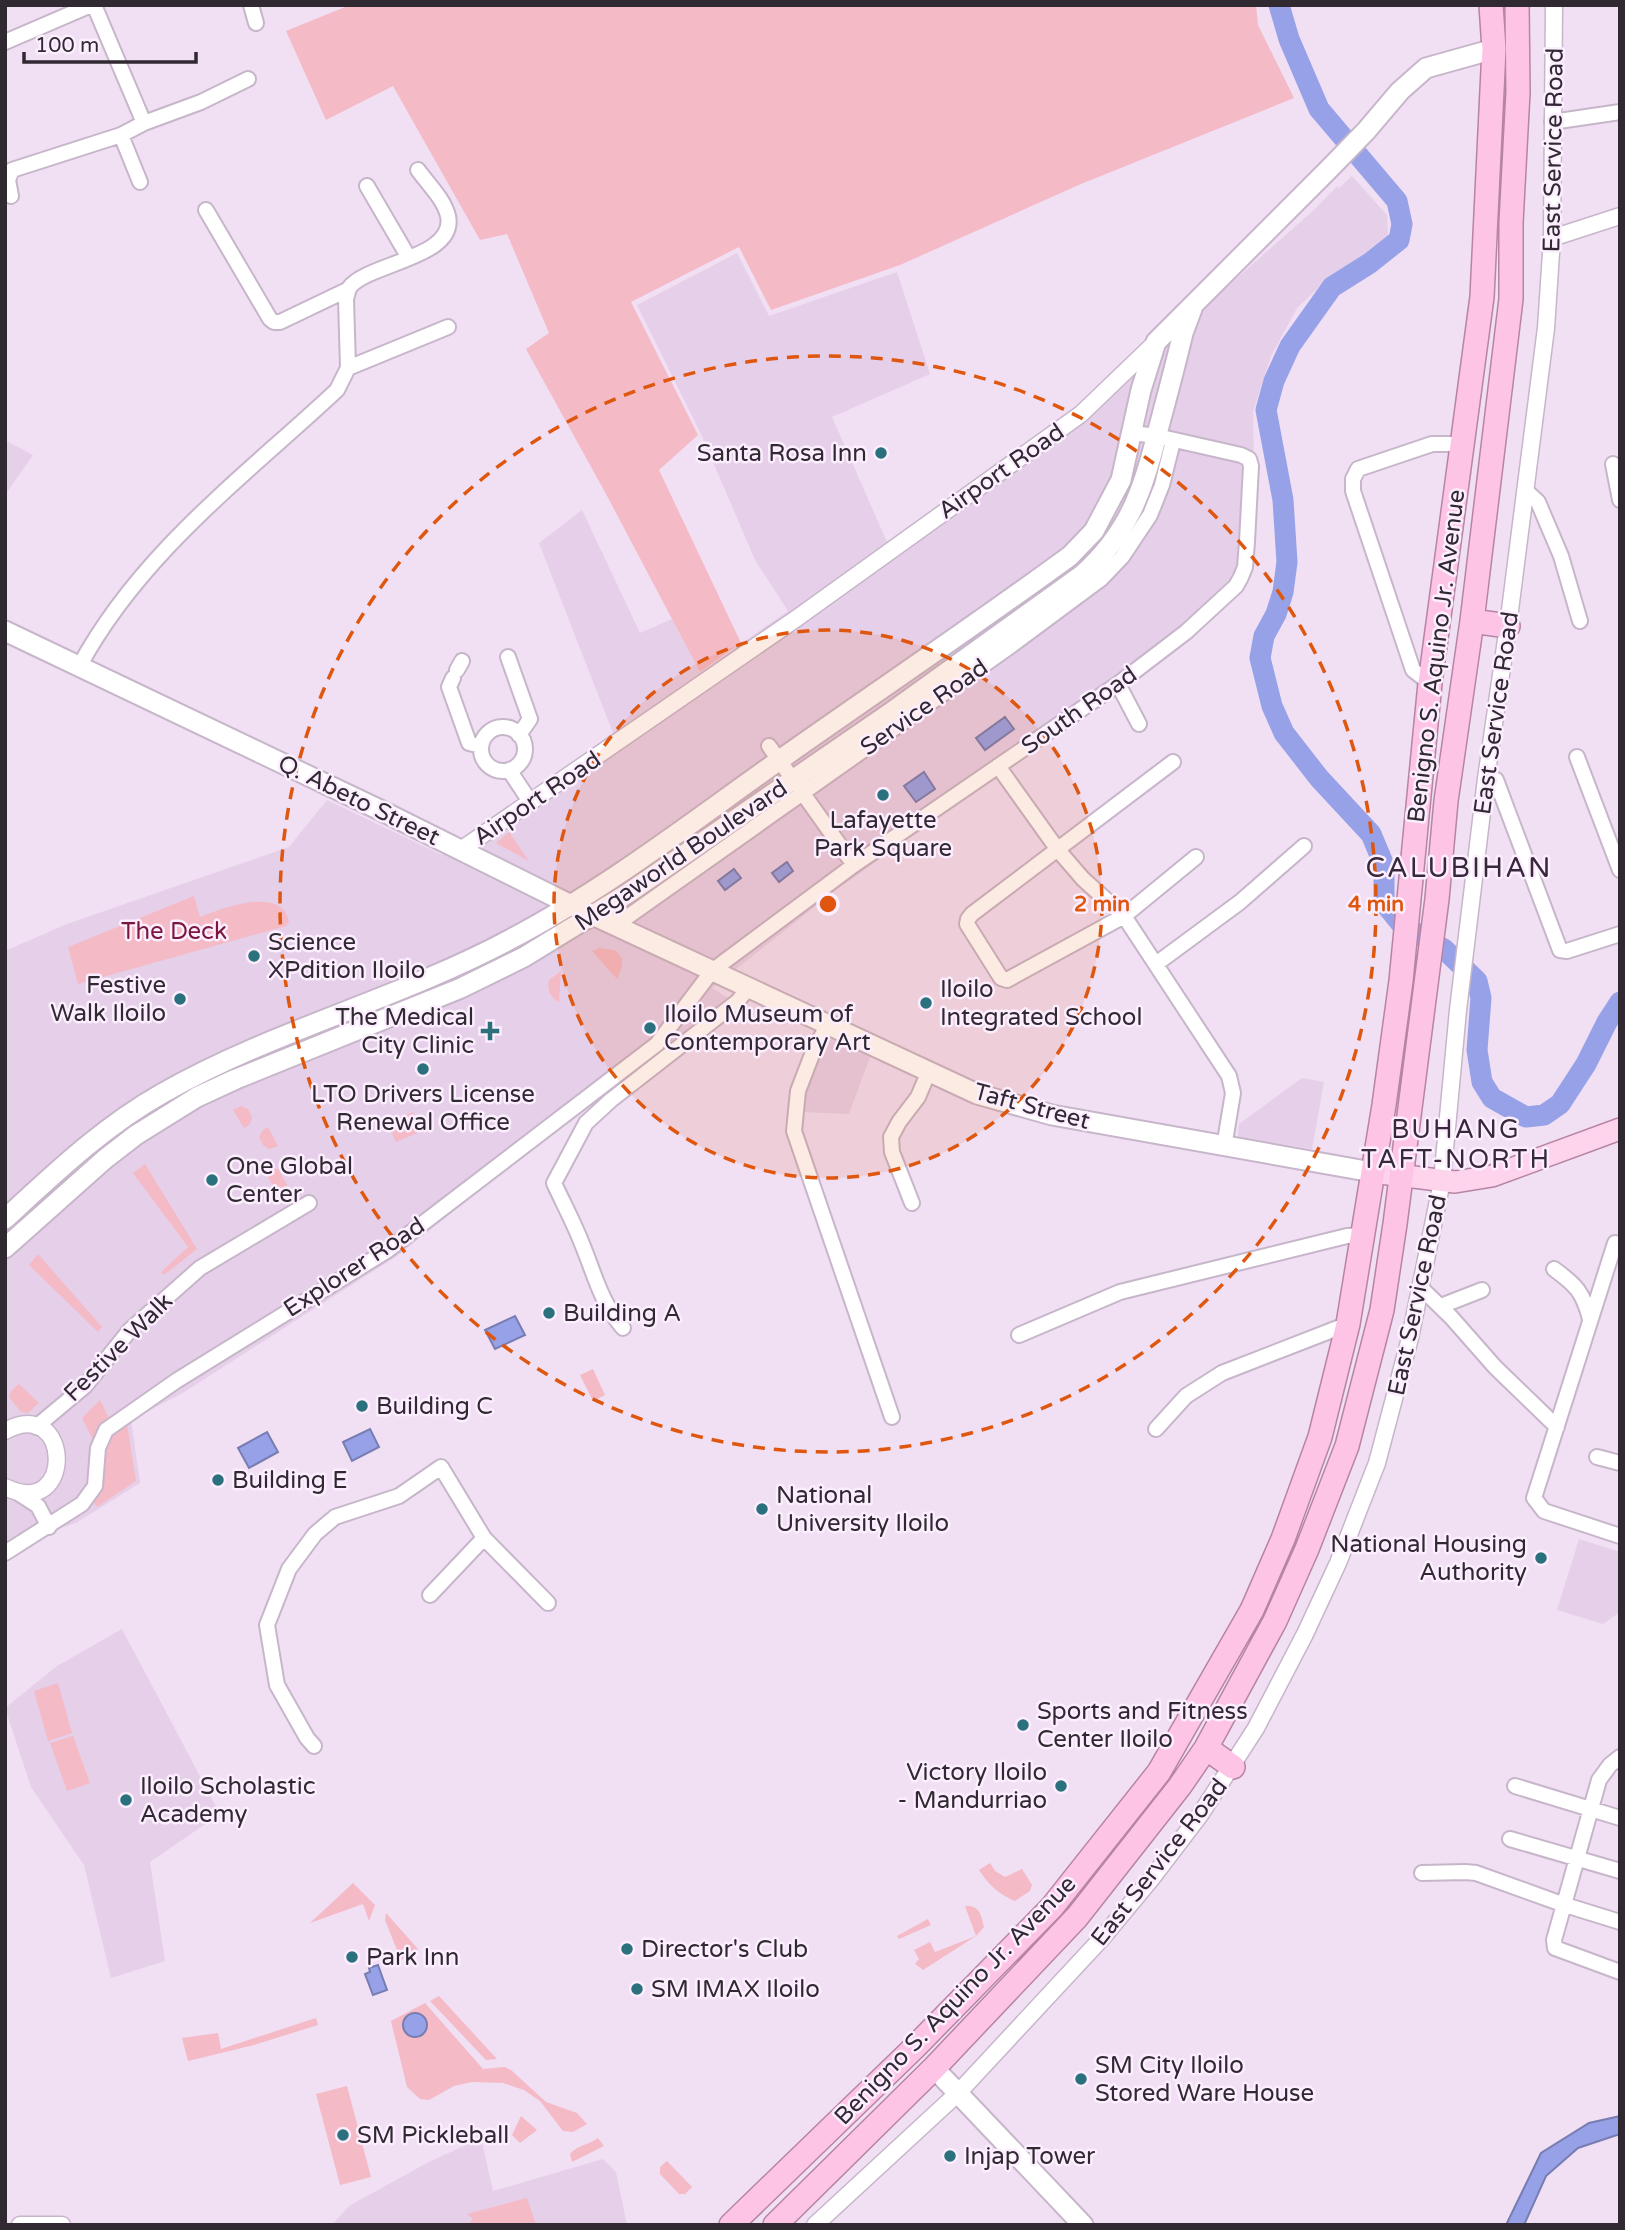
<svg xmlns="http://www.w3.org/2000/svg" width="1625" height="2230" viewBox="0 0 1625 2230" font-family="'Varela Round',sans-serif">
	<rect width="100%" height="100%" fill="#f1dff4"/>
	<path fill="#e6cfe9" d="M1352,176L1387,215L1388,235L1372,253L1334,273L1297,308L1271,356L1253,412L1255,519L1248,583L1192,639L836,890L712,988L731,1000L576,1114L397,1256L181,1394L131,1420L140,1483L76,1523L46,1533L5,1558V951L67,924L289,847L327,800L442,855L613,733L539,543L582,510L640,633L672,619L700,672L788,611L755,560L701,434L637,305L737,253L769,316L897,272L930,374L832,417L887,542L1093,395L1202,309L1316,208L1337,186L1339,188Z
		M5,440L33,455L5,495Z
		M825,1037L870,1057L849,1114L802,1112L805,1090Z
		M1302,1078L1324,1082L1312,1149L1238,1137L1239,1124Z
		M1579,1539L1620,1552V1612L1603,1624L1557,1610Z
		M122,1629L220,1814L150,1862L165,1961L111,1978L84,1865L31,1787L5,1708L57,1666Z
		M481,2138L493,2191L603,2159L616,2172L627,2225H332L349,2206L427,2163Z"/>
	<path fill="#f4bac6" d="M350,5H1256L1258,25L1294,98L1081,184L900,265L771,310L739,247L631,302L698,435L659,470L741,643L700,672L606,494L526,349L549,333L507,234L480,240L393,86L326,120L286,31Z
		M509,832L529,861L496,843Z
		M194,896L200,917C221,909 281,885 289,921L286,926L78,984L68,947Z
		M599,948L615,950L622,958V967L617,979L592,951Z
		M561,971L559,1002C550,997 547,990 549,980Z
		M241,1106L248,1109L252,1117L250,1124L244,1128L233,1110Z
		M413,1112L422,1131L396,1142L387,1123Z
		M268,1127L278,1146L269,1149L263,1145L259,1137L262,1131Z
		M145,1164L197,1249L164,1275L161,1272L188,1247L133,1173Z
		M273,1167L279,1170L287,1185L284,1192L278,1195L264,1170Z
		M38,1254L102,1327L98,1332L29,1265Z
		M593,1369L605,1395L593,1401L580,1375Z
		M19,1384L39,1403L28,1413L21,1412L9,1397L11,1391Z
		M100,1400L109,1418L93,1440L82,1418Z
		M127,1424L136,1481L97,1507L94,1503C99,1493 104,1483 105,1471C108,1446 102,1440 127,1424Z
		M58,1683L72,1733L48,1741L34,1691Z
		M73,1736L90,1783L67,1791L50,1743Z
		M990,1863L995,1871L1005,1877L1022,1869L1032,1885L1030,1891L1015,1901C998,1894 989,1885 979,1870Z
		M353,1883L375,1905L369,1921L363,1904L310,1923Z
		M965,1906C980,1905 981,1915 984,1927L976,1936L923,1970L915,1964L919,1959L914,1950L930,1942L935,1952L976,1936Z
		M386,1913L418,1949L401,1960L385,1920Z
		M928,1919L931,1925L899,1939L897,1936Z
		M439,1996L497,2059L486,2060L430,2001Z
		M425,2003L483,2069L505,2067L511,2070L546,2102L577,2113L587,2124L573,2132L563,2131L540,2101L524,2090L503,2083L472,2082L454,2086L429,2100L420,2099L407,2087L391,2021Z
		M316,2018L318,2025L254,2045L188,2061L182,2038L218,2033L221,2049Z
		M347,2086L371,2177L340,2185L316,2094Z
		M521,2116L537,2130L520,2143L512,2135Z
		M598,2138L604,2146L572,2162L570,2154C577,2145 589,2145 598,2138Z
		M667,2161L692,2187L685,2194H679L660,2174V2167Z
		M527,2198L536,2225H468L473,2219L467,2214Z"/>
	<path fill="#97a1e8" stroke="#787db1" stroke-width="2" d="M1005,717L1014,729L985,750L976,738Z
		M924,772L935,789L916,802L904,786Z
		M787,862L793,871L779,882L772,873Z
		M734,869L741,878L725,890L718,881Z
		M515,1316L525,1335L495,1349L485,1330Z
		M370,1429L379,1447L352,1461L343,1442Z
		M267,1432L278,1452L249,1468L238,1448Z
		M378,1965L387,1990L373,1995L365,1974L370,1972L369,1968Z
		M403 2025a12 12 0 1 1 24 0a12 12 0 1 1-24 0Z
		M1620,2116V2134L1578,2148L1546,2176L1524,2225H1506L1541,2153L1589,2123Z"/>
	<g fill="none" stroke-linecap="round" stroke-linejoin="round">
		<path stroke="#97a1e8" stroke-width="21" d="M1279,5L1289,39L1319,109L1397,201L1402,224L1399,240L1370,263L1332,287L1290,346L1274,381L1266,410L1283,500L1287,562L1283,592L1276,614L1264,636L1260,658L1272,706L1284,733L1319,778L1371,834L1384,865V900L1389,909L1402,925L1444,949L1477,981L1481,998L1477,1050L1482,1082L1492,1098L1526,1117L1544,1115L1560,1104L1586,1064L1607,1022L1620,1002"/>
		<g stroke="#c7b6ca" stroke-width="18">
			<path id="minor" d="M251,5L256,23
				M5,42L91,5
				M1552,122L1620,112
				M144,123L201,102L248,79
				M121,135L140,182
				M367,186L409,258
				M11,196L8,180L12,170L121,135L144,123L94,5
				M206,210L270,319L274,322H280L349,289
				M348,368L448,327
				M1613,464L1620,500
				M1526,491L1538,502L1561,556L1580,621
				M508,657L530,719L519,735
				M79,667C140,553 245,476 337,390L348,368L346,299C346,298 349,289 349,288C367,263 457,258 448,216C444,199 428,184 418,170
				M457,670L462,661
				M453,678L449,687L469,743L481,746
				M1430,683L1413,670L1353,491V479L1358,469L1432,444H1462
				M1118,684L1139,724
				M481 749a22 22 0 1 1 44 0a22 22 0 1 1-44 0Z
				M769,746L854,865
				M1577,757L1620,870
				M1173,762L972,914L968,919L967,924L1001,978L1007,980L1124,916L1196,857
				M998,766L1058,850L1083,879L1124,916L1229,1076L1233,1093L1224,1147
				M509,770L531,803
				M1486,779L1496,780L1560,950L1567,951L1620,934
				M616,925L1012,645L1101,579L1122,557L1150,515L1162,485L1173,441
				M1156,964L1240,902L1304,846
				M828,1024L813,1052L798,1091L794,1131L892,1417
				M912,1203L892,1152L891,1137L899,1122L918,1097L929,1071
				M1615,1243L1534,1498L1544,1511L1620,1536
				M1554,1269C1576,1285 1583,1292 1590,1319
				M1420,1287L1451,1317L1495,1367L1557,1427
				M1441,1306L1482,1290
				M623,1328C600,1301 595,1275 582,1244C574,1223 563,1203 554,1183L586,1123L611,1100L738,1001L749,987
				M1019,1335L1120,1292L1347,1236L1364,1235
				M36,1427L85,1386L130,1330L200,1268L309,1203
				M1156,1429L1186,1396L1222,1373L1348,1324
				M1597,1457L1620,1463
				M15,1491L38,1506L49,1527
				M5,1553L82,1504L95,1486L98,1448L106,1430L176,1381L388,1250L657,1044L712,971L725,961L854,865L1118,684L1186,632L1236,586L1241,577L1245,567L1247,542L1251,466L1249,459L1241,455L1157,436L1132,433
				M430,1595L484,1538
				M314,1746L307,1738L277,1685L267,1625L289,1569L315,1534L335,1517L399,1496L441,1467L484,1538L548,1603
				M1620,1757L1610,1765L1599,1780L1554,1940L1555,1948L1620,1972
				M1515,1786L1620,1818
				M1510,1839L1620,1871
				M1422,1873L1465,1872L1476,1873L1562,1904L1620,1922"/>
		</g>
		<g stroke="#c7b6ca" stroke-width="19">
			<path id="tertiary" d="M1552,238L1620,216
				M462,849L797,618L1081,414L1156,342
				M5,1431C72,1394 76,1522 5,1487
				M20,2225H62
				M815,2225L958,2093L1103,1937L1152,1878L1200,1815L1256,1728L1305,1634L1338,1563L1377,1463L1410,1338L1442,1181L1458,1010L1486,779L1508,626L1546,328L1552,238L1554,5"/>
		</g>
		<g stroke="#c7b6ca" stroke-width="23">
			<path id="secondary" d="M5,631L380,810L571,905L977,1094L1052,1115L1372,1172
				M5,1219C55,1173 104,1126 163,1093C274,1030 399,999 511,939C604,890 688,825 774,764C873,694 973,627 1070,556L1094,531L1121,480L1141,390L1156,342L1329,169L1366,131L1400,91L1426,68L1494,49
				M5,1248L105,1159L136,1135L197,1097L236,1079L461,988L524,957L627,894L890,713L1082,575C1128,534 1143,491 1157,434C1166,400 1175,367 1183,333L1192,309
				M934,2068L1083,2225"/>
		</g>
		<g stroke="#b685a3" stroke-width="24">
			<path id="primary" d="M1372,1172L1455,1182L1492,1176L1620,1129"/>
		</g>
		<g stroke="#b685a3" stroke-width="26">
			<path id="trunk" d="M1472,621L1508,626
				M1206,1748L1233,1767
				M731,2225L915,2047L1052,1907L1159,1772L1252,1610L1283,1539L1320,1437L1348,1324L1384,1105L1401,981L1430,683L1482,297L1494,49L1491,5
				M775,2225L934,2068L1077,1917L1180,1786L1206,1748L1275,1621L1307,1549L1347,1446L1382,1310L1395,1224L1437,899L1446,801L1472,621L1511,299V223L1518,92L1517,5"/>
		</g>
		<use href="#minor" stroke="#fff" stroke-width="14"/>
		<use href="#tertiary" stroke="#fff" stroke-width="16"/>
		<use href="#secondary" stroke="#fff" stroke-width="19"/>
		<use href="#primary" stroke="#fed3ec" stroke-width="21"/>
		<use href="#trunk" stroke="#fec4e6" stroke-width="23"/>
	</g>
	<circle cx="828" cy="904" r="274" fill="#df570e" fill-opacity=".12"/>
	<g fill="none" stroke="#df570e" stroke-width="3.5" stroke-dasharray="12 9">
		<circle cx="828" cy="904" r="274"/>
		<circle cx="828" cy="904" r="548"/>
	</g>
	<g fill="#2a707d" stroke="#fceeff" stroke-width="2.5">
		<circle cx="881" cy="453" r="7"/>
		<circle cx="883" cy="795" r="7"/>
		<circle cx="254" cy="956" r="7"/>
		<circle cx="180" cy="999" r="7"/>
		<circle cx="926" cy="1003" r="7"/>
		<circle cx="650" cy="1028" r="7"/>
		<path d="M486.5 1020.5h7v7h7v7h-7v7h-7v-7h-7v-7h7z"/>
		<circle cx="423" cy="1069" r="7"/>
		<circle cx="212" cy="1180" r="7"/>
		<circle cx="549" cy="1313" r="7"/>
		<circle cx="362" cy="1406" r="7"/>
		<circle cx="218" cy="1480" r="7"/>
		<circle cx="762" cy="1509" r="7"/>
		<circle cx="1541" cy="1558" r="7"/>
		<circle cx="1023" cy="1725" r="7"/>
		<circle cx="1061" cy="1786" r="7"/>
		<circle cx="126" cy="1800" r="7"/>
		<circle cx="627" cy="1949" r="7"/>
		<circle cx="352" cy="1957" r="7"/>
		<circle cx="637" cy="1989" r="7"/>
		<circle cx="1081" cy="2079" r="7"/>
		<circle cx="343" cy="2135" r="7"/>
		<circle cx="950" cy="2156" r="7"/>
	</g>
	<g text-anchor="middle" stroke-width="5" stroke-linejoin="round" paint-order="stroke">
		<g font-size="24" fill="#302931" stroke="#fceeff">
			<text transform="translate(1553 150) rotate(-89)" y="8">East Service Road</text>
			<text transform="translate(1001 471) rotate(-35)" y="8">Airport Road</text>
			<text transform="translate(1436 656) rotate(-83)" y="8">Benigno S. Aquino Jr. Avenue</text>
			<text transform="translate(924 707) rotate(-35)" y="8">Service Road</text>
			<text transform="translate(1079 710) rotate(-35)" y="8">South Road</text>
			<text transform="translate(1496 713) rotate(-82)" y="8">East Service Road</text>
			<text transform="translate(537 798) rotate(-34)" y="8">Airport Road</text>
			<text transform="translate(359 800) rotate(26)" y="8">Q. Abeto Street</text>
			<text transform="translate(681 855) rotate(-34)" y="8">Megaworld Boulevard</text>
			<text transform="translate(1032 1106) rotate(15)" y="8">Taft Street</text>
			<text transform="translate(354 1267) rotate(-33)" y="8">Explorer Road</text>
			<text transform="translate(1417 1295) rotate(-78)" y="8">East Service Road</text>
			<text transform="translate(118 1347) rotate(-45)" y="8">Festive Walk</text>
			<text transform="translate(1159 1862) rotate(-52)" y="8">East Service Road</text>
			<text transform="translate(955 2000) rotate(-46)" y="8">Benigno S. Aquino Jr. Avenue</text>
		</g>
		<g font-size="24" fill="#302931" stroke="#fceeff" text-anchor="start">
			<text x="867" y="461" text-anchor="end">Santa Rosa Inn</text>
			<text x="883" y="828" text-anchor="middle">Lafayette<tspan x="883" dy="28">Park Square</tspan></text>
			<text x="268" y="950">Science<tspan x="268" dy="28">XPdition Iloilo</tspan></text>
			<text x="166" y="993" text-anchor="end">Festive<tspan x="166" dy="28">Walk Iloilo</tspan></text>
			<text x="940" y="997">Iloilo<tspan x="940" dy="28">Integrated School</tspan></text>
			<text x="664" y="1022">Iloilo Museum of<tspan x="664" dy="28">Contemporary Art</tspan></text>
			<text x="474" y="1025" text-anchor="end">The Medical<tspan x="474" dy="28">City Clinic</tspan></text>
			<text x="423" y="1102" text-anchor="middle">LTO Drivers License<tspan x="423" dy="28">Renewal Office</tspan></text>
			<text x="226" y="1174">One Global<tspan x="226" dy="28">Center</tspan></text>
			<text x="563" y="1321">Building A</text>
			<text x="376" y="1414">Building C</text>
			<text x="232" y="1488">Building E</text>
			<text x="776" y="1503">National<tspan x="776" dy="28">University Iloilo</tspan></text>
			<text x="1527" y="1552" text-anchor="end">National Housing<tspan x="1527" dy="28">Authority</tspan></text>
			<text x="1037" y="1719">Sports and Fitness<tspan x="1037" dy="28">Center Iloilo</tspan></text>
			<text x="1047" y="1780" text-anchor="end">Victory Iloilo<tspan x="1047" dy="28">- Mandurriao</tspan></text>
			<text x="140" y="1794">Iloilo Scholastic<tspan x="140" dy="28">Academy</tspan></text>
			<text x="641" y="1957">Director's Club</text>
			<text x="366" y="1965">Park Inn</text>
			<text x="651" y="1997">SM IMAX Iloilo</text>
			<text x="1095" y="2073">SM City Iloilo<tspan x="1095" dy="28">Stored Ware House</tspan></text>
			<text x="357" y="2143">SM Pickleball</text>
			<text x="964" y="2164">Injap Tower</text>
		</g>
		<g font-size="24" fill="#7a173a" stroke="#fceeff">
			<text x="174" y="939">The Deck</text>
		</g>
		<g font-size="26" letter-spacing="2" fill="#372939" stroke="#fceeff">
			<text x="1456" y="1138">BUHANG<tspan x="1456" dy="30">TAFT-NORTH</tspan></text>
		</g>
		<g font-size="28" letter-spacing="2" fill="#372939" stroke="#fceeff">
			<text x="1459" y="877">CALUBIHAN</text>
		</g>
	</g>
	<circle cx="828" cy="904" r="10" fill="#df570e" stroke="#fceeff" stroke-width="3.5"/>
	<g font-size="21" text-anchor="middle" font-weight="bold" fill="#df570e" stroke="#fceeff" stroke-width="5" stroke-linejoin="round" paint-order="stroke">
		<text x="1102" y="911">2 min</text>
		<text x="1376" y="911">4 min</text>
	</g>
	<rect width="1625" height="2230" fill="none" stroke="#302931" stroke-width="14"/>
	<path d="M24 52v10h172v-10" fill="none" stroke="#302931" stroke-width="3.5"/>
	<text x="35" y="52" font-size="21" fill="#302931" stroke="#fceeff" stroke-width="5" paint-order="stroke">100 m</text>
</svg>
